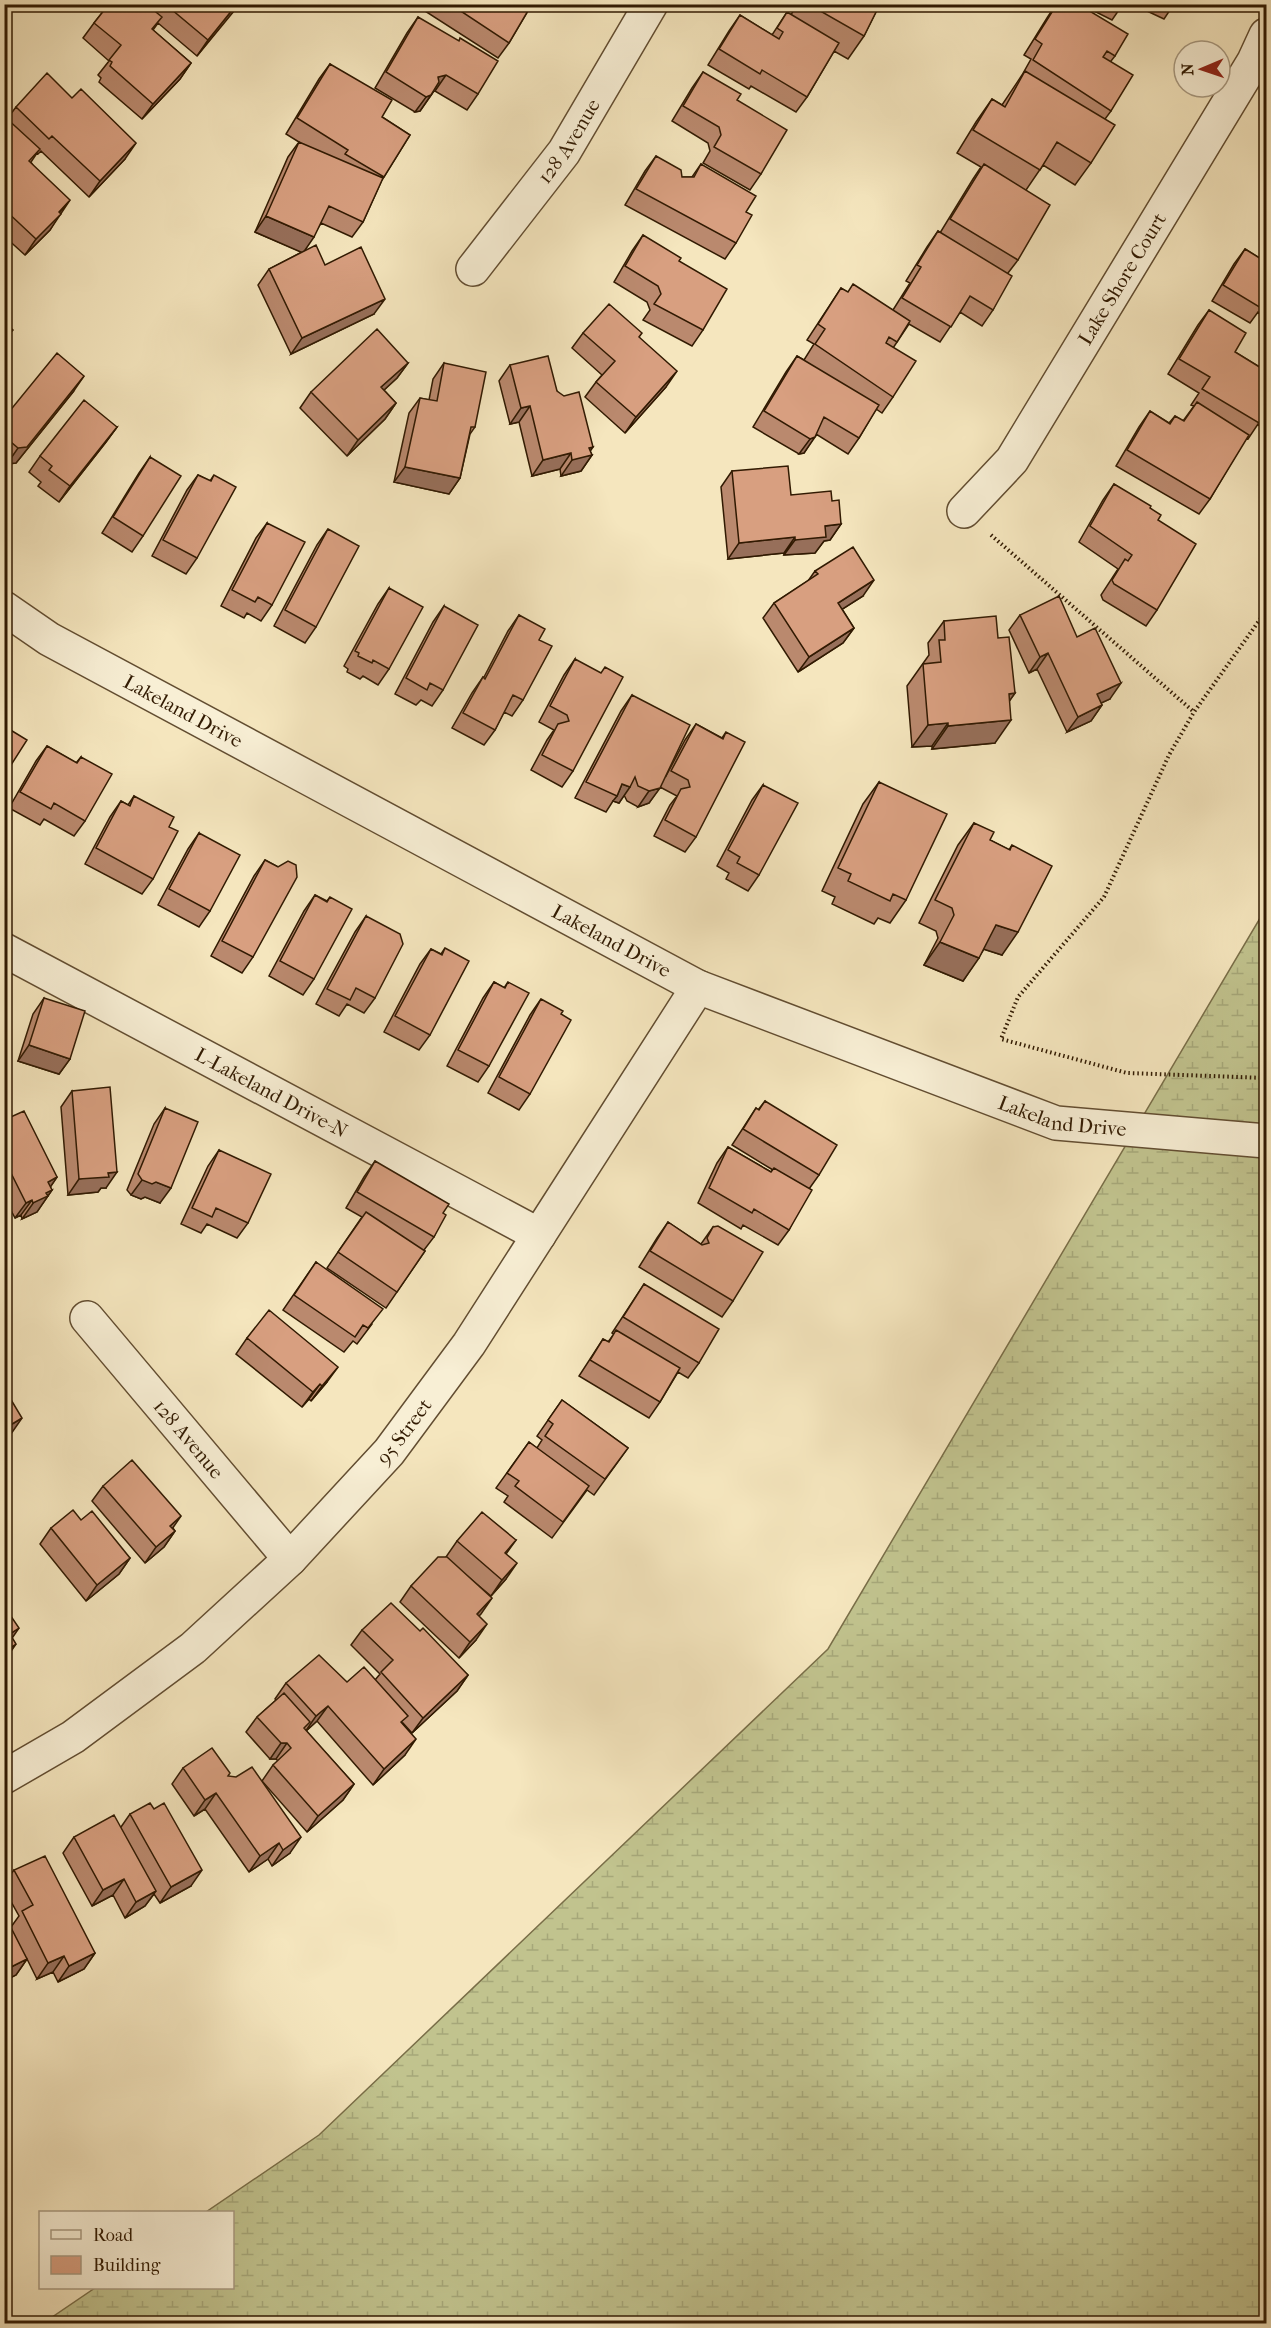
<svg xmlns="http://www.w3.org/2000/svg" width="1271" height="2328" viewBox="0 0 1271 2328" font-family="'IM FELL French Canon',serif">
	<defs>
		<pattern id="wetland-marsh" width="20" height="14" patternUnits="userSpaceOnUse" patternTransform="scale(1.5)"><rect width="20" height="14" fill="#c1c38e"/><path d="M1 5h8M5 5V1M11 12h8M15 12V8" fill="none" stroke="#a6a779"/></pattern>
	</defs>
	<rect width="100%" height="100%" fill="#f5e6be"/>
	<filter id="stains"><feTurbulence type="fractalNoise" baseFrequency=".00333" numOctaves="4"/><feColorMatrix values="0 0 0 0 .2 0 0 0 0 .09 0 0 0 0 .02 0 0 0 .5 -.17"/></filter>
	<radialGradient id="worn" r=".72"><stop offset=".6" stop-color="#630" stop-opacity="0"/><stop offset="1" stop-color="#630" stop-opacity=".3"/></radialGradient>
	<path fill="url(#wetland-marsh)" stroke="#796e48" stroke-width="1.5" d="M1266,908V2323L42,2324L95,2288H232V2212H206L319,2135L828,1649Z"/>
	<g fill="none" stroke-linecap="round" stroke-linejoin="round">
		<g stroke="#624d31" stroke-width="36">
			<g id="minor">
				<path id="s1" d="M473,269L564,152L651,4"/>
				<path id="s2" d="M964,511L1012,460L1254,61L1266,35"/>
				<path id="s3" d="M4,608L49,639L698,987L1056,1123L1266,1141"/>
				<path id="s4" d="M4,950L539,1235"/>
				<path id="s5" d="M87,1318L290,1559"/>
				<path id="s6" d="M4,1777L73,1737L193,1648L290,1559L389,1452L469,1344L698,987"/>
			</g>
		</g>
		<path stroke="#311a02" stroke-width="4" stroke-dasharray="1.5 3" stroke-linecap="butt" d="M991,535L1194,712
			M1266,611L1194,712L1169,755L1104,897L1018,997L1001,1039L1127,1073L1266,1078"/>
		<use href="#minor" stroke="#f8efd5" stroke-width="33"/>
	</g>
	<path fill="#ba896e" stroke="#311a02" stroke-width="1.5" d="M109,4H238L197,56L158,23L153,30L191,63L180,79L142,119L99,82L101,78L98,75L109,61L83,38L94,23Z
		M414,4H532L509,43L498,58Z
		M790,4H880L864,36L848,59L834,51L807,97L796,112L751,86L749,89L708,65L729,31L740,15L772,35L787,12L791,15L795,7Z
		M1056,4L1064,6L1065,4H1078L1115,56L1111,61V111L1105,119L1091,163L1075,185L1043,165L1026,190L1018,260L1008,273L993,310L982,326L960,312L940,342L909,324L893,348V397L882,413L876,409L859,438L848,454L816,434L804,453L799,454L753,427L786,372L797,356L804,360L814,344L807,340L841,288L847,292L893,310L910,283L906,281L927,247L938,231L940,233L973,179L981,167L957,153L976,122L992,99L1002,105L1022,75L1031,59L1024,55L1047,18Z
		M1080,4H1123L1112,20Z
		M1132,4H1174L1164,19Z
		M418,17L478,94L467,110L435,91H434L420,111L415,112L375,88L407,33Z
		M330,64L382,117L410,135L382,180L363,222L352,237L321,223L304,251L325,265L374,314L291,354L258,285L269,269L302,252L255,232L288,157L299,142L286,134L319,79Z
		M703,72L737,100L761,174L750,190L703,163L710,151L708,143L672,121L692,88Z
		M16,107L125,159L89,197L41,151L38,154L37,153L31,162L60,213L50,230L25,255L4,236V116L7,119Z
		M656,156L682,177H692L701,164L746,212L736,243L725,259L625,205L645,171Z
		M643,235L679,261L703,330L692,346L643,320L650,310L647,302L614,282L632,251Z
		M1245,249L1266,262V317L1258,312L1250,323L1212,301L1234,264Z
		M1209,310L1235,352L1266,371V429L1258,424L1248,439L1246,438L1210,499L1199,514L1116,466L1139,427L1150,411L1169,423L1175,416L1183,421L1194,406L1191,405L1199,393L1168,374L1198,325Z
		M583,333L639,337L666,387L625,433L585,397L596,382L602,375L572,348Z
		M408,363L397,378L384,390L396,403L385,419L347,456L300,408L311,392Z
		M444,363L475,427L470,434L460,478L449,494L394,482L409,413L420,398L429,400L433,379Z
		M510,365L557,391L592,455L581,471L561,476L560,469L532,476L519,422L510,424L499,381Z
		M73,392L16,463L7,464L4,461V418Z
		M117,427L106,442L59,502L38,486L41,482L29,472L40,456Z
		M150,457L143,536L132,552L102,533L139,473Z
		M732,471L791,495L832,501L841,524L830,540L824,541L815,553L784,555V553L728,559L721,487Z
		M198,475L210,481L214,475L197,558L186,574L152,556L187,490Z
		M1114,484L1150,508L1158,520L1157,610L1146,626L1103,600L1101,595L1118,569L1079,542L1103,500Z
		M267,523L272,605L261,621L247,613L244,618L221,606L256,538Z
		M328,529L316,627L305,643L274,626L317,545Z
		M815,571L863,596L842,609L854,628L843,643L798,672L763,618L774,603L808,581Z
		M389,588V669L378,685L363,676L360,679L347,672L348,669L344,666L378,604Z
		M444,606L443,690L432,706L421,700L416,705L395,694L433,622Z
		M519,615L539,640L523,700L512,716L504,712L495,730L484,745L452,728L472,693L483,677H484L508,631Z
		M1020,615L1077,637L1110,699L1101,703L1102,705L1091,721L1067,732L1037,669L1029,673L1009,630Z
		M944,621L998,638L1015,693L1009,701L995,743L932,749V746L912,747L907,686L929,655L928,643Z
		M575,659L573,771L562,787L531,770L547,740L554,730L539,722L564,675Z
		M632,695L666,776L685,740L696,724L722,738L726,732L696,837L685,852L654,836L670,805L677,796L660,787L649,803L638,807L627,801L624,795L619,803L613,801L606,812L575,798L621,711Z
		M47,746L76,763L81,757L85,821L74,836L44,819L40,825L9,808L36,761Z
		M879,782L906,900L890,923L878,918L874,924L832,904L835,897L822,891L863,804Z
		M763,785L759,875L748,891L726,879L729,873L717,866L752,800Z
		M134,796L169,827L153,879L142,894L85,864L110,817L121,801L128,805Z
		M974,823L990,840L1009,850L1012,845L1002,955L984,949L963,981L924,965L938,938L936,931L919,923L958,845Z
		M199,833L210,911L199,927L158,905L188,849Z
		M265,860L278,867L253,957L242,973L211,956L254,876Z
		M315,895L327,901L330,897L314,979L303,995L269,976L304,911Z
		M366,916L375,998L364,1013L347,1004L339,1016L316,1004L355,932Z
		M445,948L430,1035L419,1050L384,1032L420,964L431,949L441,954Z
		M494,982L504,988L508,982L489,1066L478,1082L447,1066L483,998Z
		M44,998L70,1059L59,1074L18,1061L33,1014Z
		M541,999L530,1094L519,1110L488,1093L530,1015Z
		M72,1091L106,1188H101L98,1192L68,1195L61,1107Z
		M765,1101L819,1175L809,1189L789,1230L778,1245L743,1225L741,1229L698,1203L717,1163L728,1147L771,1172L773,1170L732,1145L756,1108L758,1110Z
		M165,1108L160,1203L145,1197L141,1199L131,1195L127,1190L154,1124Z
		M4,1120L57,1177L50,1187L52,1190L37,1212L22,1219L21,1215L15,1218L4,1197Z
		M219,1150L248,1223L237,1238L207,1224L201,1233L181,1224L208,1166Z
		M375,1161L443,1213L434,1237L424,1250L425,1251L386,1308L327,1268L362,1217L346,1208L364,1177Z
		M668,1222L701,1244L713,1227L733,1301L722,1317L639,1267L657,1238Z
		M316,1262L372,1324L357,1344L353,1341L344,1352L283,1310Z
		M644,1284L699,1363L688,1378L678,1372L660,1402L649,1418L579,1376L603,1339L608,1342L614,1334L612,1333Z
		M247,1338L327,1382L311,1401L309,1399L302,1407L236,1354Z
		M562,1400L628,1448L594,1495L587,1490L552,1538L504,1502L508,1496L496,1488L529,1442L537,1448L542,1440L537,1436Z
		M103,1486L173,1528L175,1531L164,1547L145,1563L92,1501Z
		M51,1528L130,1558L119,1574L86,1601L40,1544Z
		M516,1540L506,1554V1579L491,1596L466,1575L479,1616L476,1640L459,1658L400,1602L411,1586L446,1557L457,1541Z
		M362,1630L420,1631L468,1675L457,1691L412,1733L403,1723L405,1755L373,1785L317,1721L306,1731L354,1784L343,1800L307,1832L262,1781L273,1765L278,1761L276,1759H270L246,1732L257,1717L276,1700L275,1699L286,1683L347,1682L375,1680L380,1674L351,1645Z
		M183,1768L228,1776L290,1853L272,1866L268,1859L249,1872L205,1809L194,1816L172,1784Z
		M130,1814L191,1886L160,1903L154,1894L145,1906L125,1918L113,1895L92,1906L63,1853L74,1837L121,1827Z
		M14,1870L95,1953L84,1969L58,1982L53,1972L37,1979L27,1959L16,1975L4,1981V1914L11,1927L19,1916L4,1889V1883Z"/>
	<path fill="#976f5a" stroke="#311a02" stroke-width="1.5" d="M237,4H238L234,11L197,56L208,40Z
		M191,63L180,79L142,119L153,104Z
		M446,75L435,91L427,93L438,77Z
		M431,95L420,111L415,112L426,97Z
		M136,143L125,159L89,197L100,181Z
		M70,200L50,230L25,255L36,239Z
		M266,216L314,237L303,253L255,232Z
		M385,299L374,314L291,354L302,338Z
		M408,363L397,378L370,403L381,387Z
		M677,371L666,387L625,433L636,417Z
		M84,376L73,392L16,463L7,464L18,448Z
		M396,403L385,419L347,456L358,440Z
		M530,406L519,422L510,424L521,408Z
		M117,427L106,442L59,502L70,486Z
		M815,437L804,453L799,454L810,439Z
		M593,447L587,456L592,455L581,471L561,476L572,460L589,448Z
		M571,453L560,469L532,476L543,460Z
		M405,467L460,478L449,494L394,482Z
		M841,524L830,540L824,541L815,553L784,555L795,540L825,526Z
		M795,537L784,553L728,559L739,543Z
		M874,580L863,596L827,619L838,603Z
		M854,628L843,643L798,672L809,657Z
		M1048,653L1037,669L1029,673L1040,657Z
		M1121,683L1110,699L1086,710L1097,694Z
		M1015,693L999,716L1009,694Z
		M1102,705L1091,721L1067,732L1078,717Z
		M1011,720L995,743L932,749L948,726Z
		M948,723L932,746L912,747L928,725Z
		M622,784L630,787L619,803L613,801L617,796Z
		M660,788L649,803L638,807L649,791Z
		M996,925L1018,932L1002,955L980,948Z
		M940,942L979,958L963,981L924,965Z
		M29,1045L70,1059L59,1074L18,1061Z
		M117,1172L106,1188H101L98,1192L68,1195L79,1179L108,1173Z
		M57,1177L47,1192L52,1190L37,1212L22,1219L48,1182Z
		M142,1180L156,1182L171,1188L160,1203L145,1197L141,1199L131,1195Z
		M32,1200L21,1215L15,1218L26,1203Z
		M338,1367L327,1382L311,1401L322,1386Z
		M320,1384L309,1399L302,1407L313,1392Z
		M22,1418L11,1434L4,1438V1429Z
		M181,1516L170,1532V1526Z
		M175,1531L164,1547L145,1563L156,1547Z
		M130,1558L119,1574L86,1601L97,1585Z
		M517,1563L506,1579L491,1596L502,1580Z
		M492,1598L481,1614L466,1629L477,1614Z
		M487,1624L476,1640L459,1658L470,1642Z
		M19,1628L8,1644L10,1634Z
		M16,1644L5,1660H4V1652Z
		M468,1675L457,1691L412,1733L423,1718Z
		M328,1706L317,1721L305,1732L316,1716Z
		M416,1739L405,1755L373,1785L384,1769Z
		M281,1743H287L276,1759H270Z
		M354,1784L343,1800L307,1832L318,1816Z
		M216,1793L205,1809L194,1816L205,1800Z
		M301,1837L290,1853L272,1866L283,1850Z
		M279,1843L268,1859L249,1872L260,1856Z
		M202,1870L191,1886L160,1903L171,1887Z
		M124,1879L113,1895L92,1906L103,1890Z
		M156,1891L145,1906L125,1918L136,1902Z
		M95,1953L84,1969L58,1982L69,1966Z
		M64,1956L53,1972L37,1979L48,1963Z
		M27,1959L16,1975L4,1981L5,1970Z"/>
	<path fill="#d89f80" stroke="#311a02" stroke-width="1.5" d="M109,4H146L162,17L152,29L191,63L153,104L110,66L112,62L109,60L121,45L94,23Z
		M165,4H237L208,40Z
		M450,4H532L509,43Z
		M808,4H880L864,36Z
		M1057,4H1061L1065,7L1066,4H1078L1128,34L1115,56L1107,51L1103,57L1133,75L1111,111L1033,60L1042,44L1035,39Z
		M787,12L839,43L807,97L762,70L760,74L719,49L740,15L779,39L783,32L777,28Z
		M418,17L459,41L460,38L498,61L478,94L446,75L438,77L439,82L431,95L426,97L386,72Z
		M330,64L392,100L382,117L410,135L384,177L345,154L348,150L297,118Z
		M1025,71L1115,125L1091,163L1057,142L1040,170L973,130L992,99L1005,107Z
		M703,72L741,94L737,100L787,130L761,174L714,147L721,135L719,127L683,106Z
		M47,73L72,98L81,89L136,143L100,181L52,136L49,139L16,107Z
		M4,116L40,149L29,161L70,200L59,212L61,214L36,239L4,209Z
		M299,142L383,178L363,222L329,206L314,237L266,216Z
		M656,156L681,170L682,177H694L701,164L756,196L746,212L752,215L736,243L636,189Z
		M984,164L1050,205L1018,260L950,219Z
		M938,231L1012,276L993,310L970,296L951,327L902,298L921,267L917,265Z
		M643,235L681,258L679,261L727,289L703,330L654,304L661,294L658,286L625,266Z
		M316,245L325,265L361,247L385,299L302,338L269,269Z
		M1245,249L1266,262V298L1261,308L1223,285Z
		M853,284L910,321L897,342L889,337L886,343L916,361L893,397L815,344L825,329L818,324L841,288L848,292Z
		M609,304L642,333L639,337L677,371L636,417L596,382L615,361L583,333Z
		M1209,310L1246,333L1235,352L1266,371V410L1259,423L1202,389L1210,377L1179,359Z
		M4,322L13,330L4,339Z
		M377,329L408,363L381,387L396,403L358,440L311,392Z
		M57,353L84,376L27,447L18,448L11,442L10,433L4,429V418Z
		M548,356L557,391L564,396L579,392L593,447L589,448L592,455L572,460L571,453L543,460L530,406L521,408L510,365Z
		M797,356L879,405L859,438L824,417L815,437L810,439L764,411Z
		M444,363L486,372L475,427H471L460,478L405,467L420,398L437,401Z
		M84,400L117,427L70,486L49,470L52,466L40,456Z
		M1197,402L1249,435L1210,499L1127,450L1150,411L1170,424L1175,416L1184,421Z
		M150,457L181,476L143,536L113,517Z
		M788,466L791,495L831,491L832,501L839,500L841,524L825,526L826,537L795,540V537L739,543L732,471Z
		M198,475L211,481L214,475L236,487L197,558L163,540Z
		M1114,484L1151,506L1150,508L1161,515L1158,520L1196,544L1157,610L1114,584L1112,580L1125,559L1128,561L1132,555L1090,526Z
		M267,523L305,542L272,605L258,597L255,602L232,590Z
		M328,529L359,546L316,627L285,610Z
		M853,547L874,580L838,603L854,628L809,657L774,603L818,574L815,571Z
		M389,588L423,607L389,669L373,660L372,663L358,656L359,653L355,651Z
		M1059,596L1077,637L1095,628L1121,683L1097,694L1102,705L1078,717L1048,653L1040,657L1020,615Z
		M444,606L478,625L443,690L430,683L427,690L406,678Z
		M519,615L545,629L539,640L552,646L523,700L513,695L495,730L463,713L483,677L485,679Z
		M996,616L998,638L1009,637L1015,693L1009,694L1011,720L948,726V723L928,725L923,664L941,662L939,640H945L944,621Z
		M575,659L601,673L605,667L623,677L573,771L542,755L558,724L569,721L567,715L550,706Z
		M632,695L690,725L660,788L649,791L638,786L635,777L630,787L622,784L617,796L586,782Z
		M696,724L723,739L726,732L745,742L696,837L665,820L681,789L690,787L688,780L671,771Z
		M4,726L27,740L4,776Z
		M47,746L77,763L81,757L112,774L85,821L54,803L51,809L20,792Z
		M879,782L947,814L906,900L893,894L890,901L848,881L851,874L838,868Z
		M763,785L798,803L759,875L737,863L740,857L728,850Z
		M134,796L174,817L169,827L178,831L153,879L96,848L121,801L130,806Z
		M974,823L994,832L990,840L1010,850L1012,845L1052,866L1018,932L996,925L979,958L940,942L954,915L952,908L935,900Z
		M199,833L240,855L210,911L169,889Z
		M265,860L278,867L288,861L296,865L297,877L253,957L222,941Z
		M315,895L327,902L330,897L352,909L314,979L280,961Z
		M366,916L400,934L403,944L375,998L356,988L350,1000L327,989Z
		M445,948L469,961L430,1035L395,1016L431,949L442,955Z
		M494,982L505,988L508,982L529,993L489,1066L458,1050Z
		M44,998L85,1011L70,1059L29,1045Z
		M541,999L563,1011L561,1014L571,1020L530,1094L499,1077Z
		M110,1087L117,1172L108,1173L109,1177L79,1179L72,1091Z
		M765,1101L837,1145L819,1175L743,1129L756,1108L759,1110Z
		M165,1108L198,1122L171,1188L156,1182L152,1184L142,1180L138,1174Z
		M24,1111L57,1177L48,1182L52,1190L46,1193L48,1196L33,1203L32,1200L26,1203L4,1159V1120Z
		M728,1147L771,1172L774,1168L812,1190L789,1230L754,1209L752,1213L709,1188Z
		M219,1150L271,1174L248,1223L216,1208L212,1217L192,1208Z
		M375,1161L449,1204L443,1213L446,1215L434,1237L357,1192Z
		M366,1212L425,1251L397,1292L338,1252Z
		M4,1218L8,1221L5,1226L8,1228L4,1234Z
		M668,1222L702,1245L709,1243L707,1238L713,1227L718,1226L763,1252L733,1301L650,1251Z
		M316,1262L383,1309L368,1328L363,1325L355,1337L294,1295Z
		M644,1284L719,1329L699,1363L623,1317Z
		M269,1310L338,1367L322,1386L320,1384L313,1392L247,1338Z
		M616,1330L680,1368L660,1402L590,1360L603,1339L609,1342Z
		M4,1388L22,1418L4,1429Z
		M562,1400L628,1448L605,1479L545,1436L553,1424L548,1420Z
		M529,1442L589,1486L563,1522L515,1486L519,1481L507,1473Z
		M132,1460L181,1516L170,1526L175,1531L156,1547L103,1486Z
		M73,1510L81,1520L92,1511L130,1558L97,1585L51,1528Z
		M482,1512L516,1540L505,1553L517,1563L502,1580L457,1541Z
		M438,1557H447L492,1598L477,1614L487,1624L470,1642L411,1586Z
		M391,1603L420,1631L423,1628L468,1675L423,1718L381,1672L393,1660L362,1630Z
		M4,1606L19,1628L10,1634L16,1644L4,1652Z
		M319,1655L347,1682L364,1667L408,1716L401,1722L416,1739L384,1769L328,1706L316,1716L286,1683Z
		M284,1693L310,1722L304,1728L354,1784L318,1816L273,1765L291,1748L287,1743H281L257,1717Z
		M212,1748L230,1773L228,1776L236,1777L252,1767L301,1837L283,1850L279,1843L260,1856L216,1793L205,1800L183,1768Z
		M150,1803L154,1809L164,1803L202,1870L171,1887L130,1814Z
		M114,1815L156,1891L136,1902L124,1879L103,1890L74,1837Z
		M45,1856L95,1953L69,1966L64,1956L48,1963L22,1911L33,1905L14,1870Z
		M4,1914L27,1959L5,1970L4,1969Z"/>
	<g text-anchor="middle" stroke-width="4.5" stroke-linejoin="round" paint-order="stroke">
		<g font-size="20" fill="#311a02" stroke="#f8efd5">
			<text dy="7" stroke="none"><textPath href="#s1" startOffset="160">128 Avenue</textPath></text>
			<text dy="7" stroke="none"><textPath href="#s2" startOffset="282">Lake Shore Court</textPath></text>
			<text dy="7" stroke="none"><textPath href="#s3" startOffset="207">Lakeland Drive</textPath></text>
			<text dy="7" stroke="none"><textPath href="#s3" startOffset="693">Lakeland Drive</textPath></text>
			<text dy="7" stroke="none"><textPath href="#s4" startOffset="303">L-Lakeland Drive-N</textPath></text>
			<text dy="7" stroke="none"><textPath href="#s3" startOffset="1179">Lakeland Drive</textPath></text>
			<text dy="7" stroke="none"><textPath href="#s6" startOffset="532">95 Street</textPath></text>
			<text dy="7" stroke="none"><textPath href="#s5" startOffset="158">128 Avenue</textPath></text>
		</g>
	</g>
	<rect width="1271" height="2328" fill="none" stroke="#f5e6be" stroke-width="24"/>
	<rect x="6" y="6" width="1259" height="2316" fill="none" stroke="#311a02" stroke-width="3"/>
	<rect x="12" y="12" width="1247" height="2304" fill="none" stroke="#311a02" stroke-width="1.5"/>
	<rect x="39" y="2211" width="195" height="78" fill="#f8efd5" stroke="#a89a81" stroke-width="1.5"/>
	<rect x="51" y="2230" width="30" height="9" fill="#f8efd5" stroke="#a89a81" stroke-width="1.5"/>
	<text x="93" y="2241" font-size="18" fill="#311a02">Road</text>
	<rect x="51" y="2256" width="30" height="18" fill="#d89f80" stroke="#a89a81" stroke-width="1.5"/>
	<text x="93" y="2271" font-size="18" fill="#311a02">Building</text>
	<g transform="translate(1202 69) rotate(268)"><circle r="28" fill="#f8efd5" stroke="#a89a81" stroke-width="1.5"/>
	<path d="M0-4.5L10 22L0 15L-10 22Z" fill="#8f2418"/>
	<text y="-9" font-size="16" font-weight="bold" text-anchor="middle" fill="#311a02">N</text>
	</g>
	<rect width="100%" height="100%" filter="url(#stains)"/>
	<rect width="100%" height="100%" fill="url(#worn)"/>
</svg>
